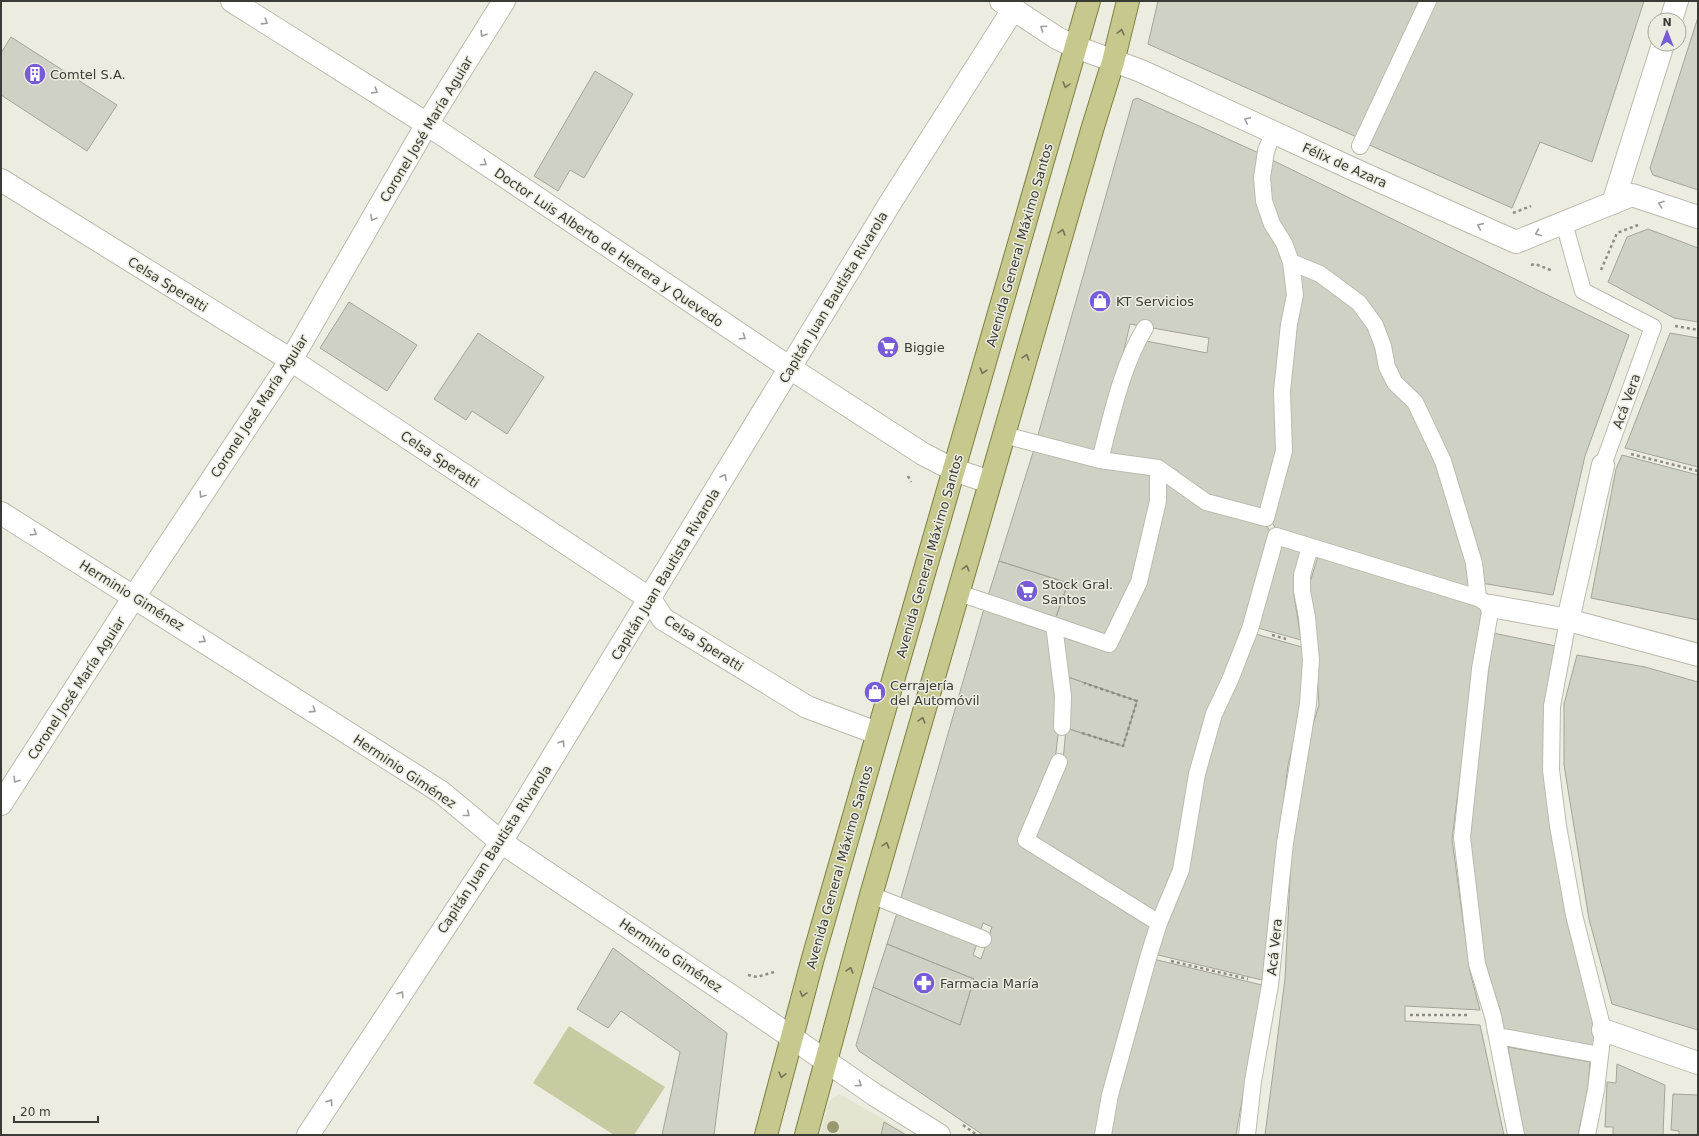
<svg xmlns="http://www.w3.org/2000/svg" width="1699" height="1136" viewBox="0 0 1699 1136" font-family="'DejaVu Sans',sans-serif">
	<rect width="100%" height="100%" fill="#ecede0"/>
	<path fill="#e2e4cf" d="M839,1094L885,1120L909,1135H820L829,1101Z"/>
	<path fill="#c8cba1" d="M569,1026L665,1087L634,1135H614L533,1083Z"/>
	<path fill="#d0d1c5" stroke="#a4a599" d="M1158,1H1422L1359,138L1148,44Z
		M1431,1H1644L1592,162L1540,142L1512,208L1365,143Z
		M1698,17V190L1653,175L1650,168Z
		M11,37L117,105L87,151L1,95V53Z
		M595,71L633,94L584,178L570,170L558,191L534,176Z
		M1137,98L1261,154L1292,295L1280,450L1264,514L1208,500L1158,466L1101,458L1141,340L1207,353L1209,338L1130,324L1099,457L1036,442L1133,100Z
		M1270,159L1629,335L1585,456L1553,595L1481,583L1419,400L1400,379L1362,300L1295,258L1269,200Z
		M1648,229L1698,248V322L1674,318L1608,282L1627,237Z
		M1295,267L1357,305L1380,346L1440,462L1474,594L1278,533L1269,517L1298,295Z
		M349,302L417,345L387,391L320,348Z
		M478,333L544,377L507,434L472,411L466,420L434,399Z
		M1670,333L1698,338V467L1625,448Z
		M1035,446L1155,470L1156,501L1136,581L1108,641L1054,623L1068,583L999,561Z
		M1622,455L1698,475V620L1591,598L1616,469Z
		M1161,474L1263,520L1273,536L1244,627L1206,716L1175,868L1154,913L1029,838L1063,761L1066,728L1123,746L1137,701L1068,677L1060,632L1112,650Z
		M1278,540L1305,550L1295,577L1294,595L1301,640L1254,627Z
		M1318,556L1482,607L1452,839L1470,972L1480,1010L1405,1006V1021L1480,1025L1504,1135H1265L1285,979L1292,838L1305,750L1319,705L1315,643L1308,589Z
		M999,561L1068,583L1054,623L987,599Z
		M985,605L1051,628L1059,727L1055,761L1022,841L1154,924L1099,1135H983L859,1051L856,1045L873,987L960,1025L974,979L887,944L898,910L978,941L973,955L981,959L992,927L983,923L980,932L900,901Z
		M1252,633L1302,647L1304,656L1303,705L1288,765L1262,980L1154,954L1219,717Z
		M1493,633L1556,646L1544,771L1551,832L1568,926L1596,1030L1595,1049L1504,1032L1500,1009L1484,963L1468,835Z
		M1577,655L1645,667L1698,682V1030L1612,1004L1589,919L1564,765V704Z
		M1068,677L1137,701L1123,746L1066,728Z
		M887,944L974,979L960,1025L873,987Z
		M613,948L727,1033L714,1135H662L680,1052L621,1011L608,1028L577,1009Z
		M1153,959L1262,985L1236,1135H1107Z
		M1508,1047L1590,1062L1588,1088L1578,1135H1524Z
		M1617,1064L1665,1085L1663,1135H1613V1127H1605L1607,1082L1616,1083Z
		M1673,1094L1698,1095V1135H1679V1131L1671,1130Z
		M884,1122L906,1135H881Z"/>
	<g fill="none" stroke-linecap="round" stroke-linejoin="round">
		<g stroke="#babaae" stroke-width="18">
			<path id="service" d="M1360,146L1428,1
				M1564,223L1583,291L1653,327L1603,465
				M1291,262L1320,274L1359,303L1375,325L1383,346L1387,367L1395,383L1415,402L1443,461L1474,563L1478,598
				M1004,435L1100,460L1158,468L1206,502L1266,518L1284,451L1282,391L1289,324L1295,295L1291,262L1284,243L1272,224L1264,201L1262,178L1266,151L1273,133
				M1100,460C1111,418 1122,365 1145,328
				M959,593L1109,644L1139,582L1158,501V468
				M1568,620L1552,706L1551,770L1558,826L1574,915L1603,1030L1596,1090L1587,1135
				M1054,625L1063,696L1062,727
				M1059,762L1026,840L1159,923
				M871,895L983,939
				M1498,1036L1600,1055
				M1103,1135L1110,1095L1148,958L1159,923L1181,870L1197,774L1214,714L1230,680L1250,629L1276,536L1478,598L1491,606L1480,669L1462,837L1477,964L1493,1016L1516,1135
				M1247,1135L1253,1081L1270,985L1285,843L1308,704L1311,660L1307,617L1302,591V575L1310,547"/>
		</g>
		<g stroke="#babaae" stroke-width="24">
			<path id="minor" d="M1671,20L1677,1
				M1,180L291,360L650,599L663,619L807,707L877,733
				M1613,203L1663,44
				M1,513L441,792L501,842L752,1010L875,1095L939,1135
				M1491,606L1568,620L1698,655
				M1568,620L1603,465
				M1,804L134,597L291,360L427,124L504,1
				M1603,1030L1698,1063
				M308,1135L501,842L892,200L1014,8"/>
		</g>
		<g stroke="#babaae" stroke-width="24">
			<path id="tertiary" d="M232,1L427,124L790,368L923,454L954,470L990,482
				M1001,1L1057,38L1076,47L1141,71L1355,170L1516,242L1632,195L1698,217"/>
		</g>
		<g stroke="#7d7f3d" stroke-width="24">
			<path id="primary" d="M766,1135L813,958L1089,1
				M806,1135L871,895L1092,130L1113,62L1128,1"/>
		</g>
		<path stroke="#8d8d85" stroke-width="2.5" stroke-dasharray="3 3" stroke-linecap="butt" d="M1513,213L1531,206
			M1531,265L1535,264L1553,271
			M1601,270L1617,233L1638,225
			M1675,326L1698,330
			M1631,454L1698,471
			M908,476L911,482
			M1272,635L1286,639
			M1082,733L1123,746L1137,701L1084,683
			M1171,961L1248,979
			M748,975L757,977L774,972
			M1410,1015H1470
			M963,1125L977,1135"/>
		<use href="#service" stroke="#fff" stroke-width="16"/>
		<use href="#minor" stroke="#fff" stroke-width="22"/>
		<use href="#tertiary" stroke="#fff" stroke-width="22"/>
		<use href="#primary" stroke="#c7c88d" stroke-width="22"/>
	</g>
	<circle fill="#989970" cx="833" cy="1127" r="6"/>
	<defs><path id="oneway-chevron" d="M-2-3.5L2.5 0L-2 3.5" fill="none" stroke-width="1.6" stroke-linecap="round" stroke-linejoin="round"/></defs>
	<g stroke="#9d9d9a">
		<use href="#oneway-chevron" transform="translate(265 22) rotate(32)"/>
		<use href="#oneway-chevron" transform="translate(1043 28) rotate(-145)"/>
		<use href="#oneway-chevron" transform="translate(483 34) rotate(122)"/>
		<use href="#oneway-chevron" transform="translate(375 91) rotate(32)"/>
		<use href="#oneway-chevron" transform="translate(1247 120) rotate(-155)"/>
		<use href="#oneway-chevron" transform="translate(484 163) rotate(34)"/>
		<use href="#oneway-chevron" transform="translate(1661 204) rotate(-161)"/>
		<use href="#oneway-chevron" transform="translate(373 218) rotate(120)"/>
		<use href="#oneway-chevron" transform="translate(1480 226) rotate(-156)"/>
		<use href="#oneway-chevron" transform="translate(1538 233) rotate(158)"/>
		<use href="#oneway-chevron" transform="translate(743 337) rotate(34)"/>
		<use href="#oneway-chevron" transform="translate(724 477) rotate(-59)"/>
		<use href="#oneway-chevron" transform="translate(202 495) rotate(123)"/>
		<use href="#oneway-chevron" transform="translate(34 533) rotate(32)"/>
		<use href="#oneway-chevron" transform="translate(203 640) rotate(33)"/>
		<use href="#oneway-chevron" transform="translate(313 710) rotate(33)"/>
		<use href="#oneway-chevron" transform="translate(562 743) rotate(-58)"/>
		<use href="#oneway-chevron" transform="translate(16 780) rotate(123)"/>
		<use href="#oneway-chevron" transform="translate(467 814) rotate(39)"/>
		<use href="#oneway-chevron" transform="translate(401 994) rotate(-57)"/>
		<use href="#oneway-chevron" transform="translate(859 1084) rotate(34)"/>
		<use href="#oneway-chevron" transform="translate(330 1102) rotate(-57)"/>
	</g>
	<g stroke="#737359">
		<use href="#oneway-chevron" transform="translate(1121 32) rotate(-76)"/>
		<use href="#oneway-chevron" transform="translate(1066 85) rotate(106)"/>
		<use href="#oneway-chevron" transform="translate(1062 232) rotate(-74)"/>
		<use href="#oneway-chevron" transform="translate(1026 357) rotate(-74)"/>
		<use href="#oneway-chevron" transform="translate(983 371) rotate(106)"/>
		<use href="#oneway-chevron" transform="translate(966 568) rotate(-75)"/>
		<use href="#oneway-chevron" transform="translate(922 720) rotate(-74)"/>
		<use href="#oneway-chevron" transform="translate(886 845) rotate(-74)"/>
		<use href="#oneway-chevron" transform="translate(850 970) rotate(-74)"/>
		<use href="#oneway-chevron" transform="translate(803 994) rotate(105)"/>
		<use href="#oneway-chevron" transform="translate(782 1075) rotate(104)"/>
	</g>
	<defs>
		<g id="building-disc" transform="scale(1.15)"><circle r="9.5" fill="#785bd6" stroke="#ecede0"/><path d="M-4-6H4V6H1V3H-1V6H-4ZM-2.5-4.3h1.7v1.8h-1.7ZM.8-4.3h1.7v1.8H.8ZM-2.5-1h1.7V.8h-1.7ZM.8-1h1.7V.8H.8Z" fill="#fff"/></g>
		<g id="shop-disc" transform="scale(1.15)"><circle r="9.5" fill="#785bd6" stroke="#ecede0"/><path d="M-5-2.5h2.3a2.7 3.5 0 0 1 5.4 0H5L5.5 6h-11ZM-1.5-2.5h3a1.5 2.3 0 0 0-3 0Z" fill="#fff"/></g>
		<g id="supermarket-disc" transform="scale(1.15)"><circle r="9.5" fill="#785bd6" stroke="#ecede0"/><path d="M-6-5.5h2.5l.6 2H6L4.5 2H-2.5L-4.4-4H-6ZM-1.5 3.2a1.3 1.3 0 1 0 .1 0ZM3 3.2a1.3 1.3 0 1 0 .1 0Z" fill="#fff"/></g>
		<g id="pharmacy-disc" transform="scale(1.15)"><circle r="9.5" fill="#785bd6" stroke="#ecede0"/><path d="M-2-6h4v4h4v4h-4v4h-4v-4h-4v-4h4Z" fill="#fff"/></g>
	</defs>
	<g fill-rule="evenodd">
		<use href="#building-disc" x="35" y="74"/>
		<use href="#shop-disc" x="1100" y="301"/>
		<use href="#supermarket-disc" x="888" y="347"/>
		<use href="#supermarket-disc" x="1027" y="591"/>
		<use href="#shop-disc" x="875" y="692"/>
		<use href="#pharmacy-disc" x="924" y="983"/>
	</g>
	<g text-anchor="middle" stroke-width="3" stroke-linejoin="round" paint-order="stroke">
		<g font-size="13" fill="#3b3b36" stroke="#ecede0" text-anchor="start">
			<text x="50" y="79">Comtel S.A.</text>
			<text x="1116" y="306">KT Servicios</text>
			<text x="904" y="352">Biggie</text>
			<text x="1042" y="589">Stock Gral.<tspan x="1042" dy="15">Santos</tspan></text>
			<text x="890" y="690">Cerrajería<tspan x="890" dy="15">del Automóvil</tspan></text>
			<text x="940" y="988">Farmacia María</text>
		</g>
		<g font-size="13" fill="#3b3b36" stroke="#ecede0">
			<text transform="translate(426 129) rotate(-59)" y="5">Coronel José María Aguiar</text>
			<text transform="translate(1345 165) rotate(24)" y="5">Félix de Azara</text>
			<text transform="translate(1019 245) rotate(-74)" y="5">Avenida General Máximo Santos</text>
			<text transform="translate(609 247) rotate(34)" y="5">Doctor Luis Alberto de Herrera y Quevedo</text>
			<text transform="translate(168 284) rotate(32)" y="5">Celsa Speratti</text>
			<text transform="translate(833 297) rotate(-59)" y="5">Capitán Juan Bautista Rivarola</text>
			<text transform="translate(1626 401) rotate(-70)" y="5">Acá Vera</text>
			<text transform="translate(259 406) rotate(-57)" y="5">Coronel José María Aguiar</text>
			<text transform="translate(440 459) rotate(34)" y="5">Celsa Speratti</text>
			<text transform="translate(929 556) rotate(-74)" y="5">Avenida General Máximo Santos</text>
			<text transform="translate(665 574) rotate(-59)" y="5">Capitán Juan Bautista Rivarola</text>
			<text transform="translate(132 595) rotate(32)" y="5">Herminio Giménez</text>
			<text transform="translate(704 643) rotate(33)" y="5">Celsa Speratti</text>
			<text transform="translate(76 688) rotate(-57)" y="5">Coronel José María Aguiar</text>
			<text transform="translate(405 771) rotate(34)" y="5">Herminio Giménez</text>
			<text transform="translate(494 849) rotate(-57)" y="5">Capitán Juan Bautista Rivarola</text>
			<text transform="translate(839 867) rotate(-74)" y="5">Avenida General Máximo Santos</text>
			<text transform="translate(1274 947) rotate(-84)" y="5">Acá Vera</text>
			<text transform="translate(671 955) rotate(34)" y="5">Herminio Giménez</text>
		</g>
	</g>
	<rect width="1699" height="1136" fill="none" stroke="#3b3b36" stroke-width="4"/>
	<g transform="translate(1667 32)"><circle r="19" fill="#ecede0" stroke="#a5a69c"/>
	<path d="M0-3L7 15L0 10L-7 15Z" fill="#785bd6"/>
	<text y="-6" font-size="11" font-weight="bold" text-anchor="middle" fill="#3b3b36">N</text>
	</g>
	<path d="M14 1116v6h84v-6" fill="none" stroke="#3b3b36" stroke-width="2"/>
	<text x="20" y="1116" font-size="12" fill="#3b3b36" stroke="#ecede0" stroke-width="3" paint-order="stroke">20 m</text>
</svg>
